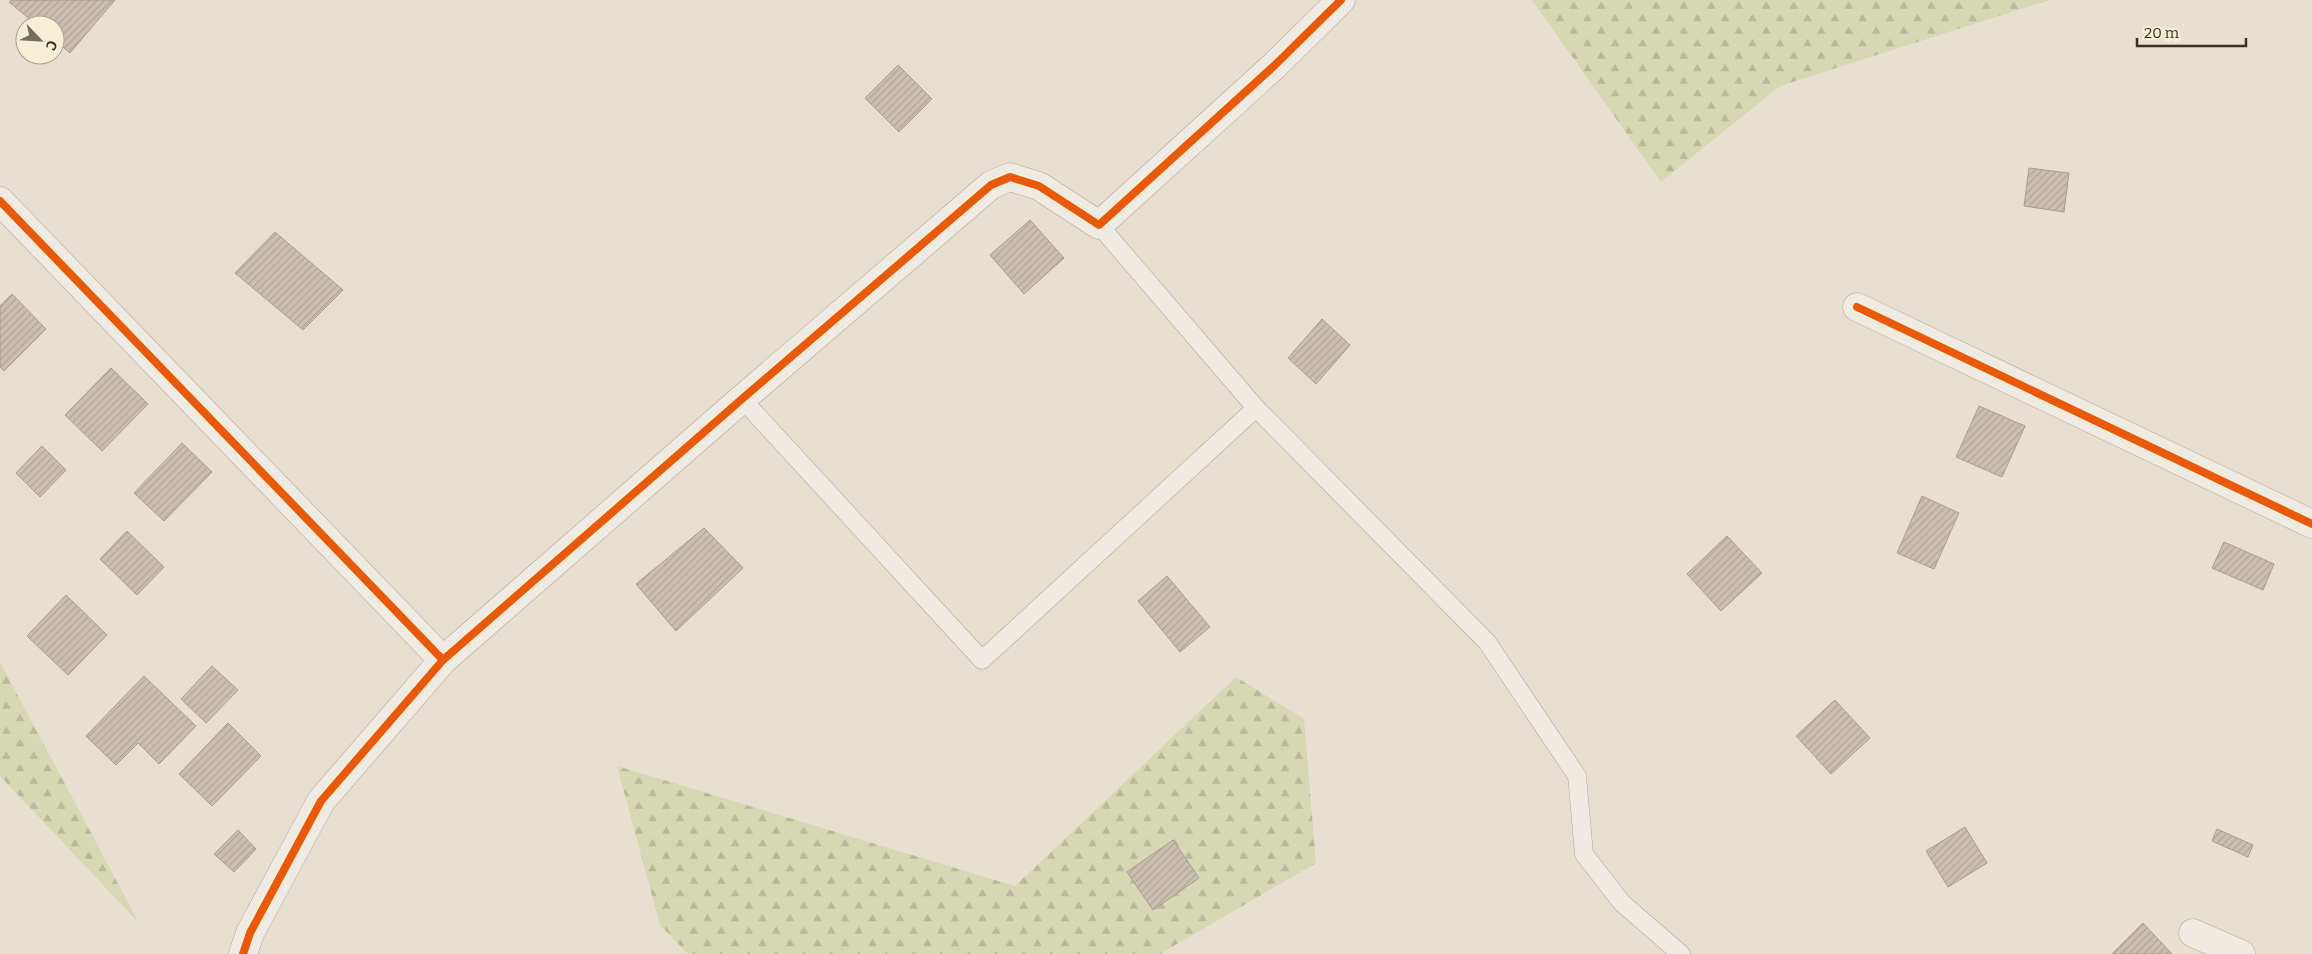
<svg xmlns="http://www.w3.org/2000/svg" width="2312" height="954" viewBox="0 0 2312 954" font-family="Bitter,serif">
	<defs>
		<pattern id="forest-firs" width="22" height="20" patternUnits="userSpaceOnUse" patternTransform="scale(1.25)"><rect width="22" height="20" fill="#d6d7b3"/><path d="M5 1l3.5 6h-7zM16 11l3.5 6h-7z" fill="#b9b99a"/></pattern>
		<pattern id="building-hatch" width="6" height="6" patternUnits="userSpaceOnUse" patternTransform="scale(1.25)"><rect width="6" height="6" fill="#cbbfb2"/><path d="M-1 1l2-2M0 6l6-6M5 7l2-2" fill="none" stroke="#afa499"/></pattern>
	</defs>
	<rect width="100%" height="100%" fill="#e7e0d1"/>
	<path fill="url(#forest-firs)" d="M1532,0H2049L1780,86L1661,182Z
		M0,662L139,923L0,776Z
		M1236,677L1304,719L1316,863L1160,954H688L660,925L617,766L1015,886Z"/>
	<path fill="url(#building-hatch)" stroke="#a89c90" d="M11,0H115L70,53L55,40V25H37L9,2Z
		M898,65L932,99L899,132L865,98Z
		M2029,168L2069,173L2064,212L2024,206Z
		M1030,220L1064,258L1024,294L990,255Z
		M275,232L343,290L303,330L235,273Z
		M12,294L46,329L4,371L0,367V306Z
		M1322,319L1350,345L1316,384L1288,358Z
		M111,368L148,404L102,451L65,415Z
		M1979,406L2025,426L2002,477L1956,457Z
		M182,443L212,472L164,521L134,493Z
		M42,446L66,470L40,497L16,473Z
		M1922,496L1959,513L1934,569L1897,553Z
		M704,528L743,568L676,631L636,584Z
		M127,531L164,567L137,595L100,559Z
		M1727,536L1762,573L1721,611L1687,574Z
		M2224,542L2274,564L2263,590L2212,568Z
		M1167,576L1210,627L1180,652L1138,601Z
		M66,595L107,635L68,675L27,636Z
		M212,666L238,690L206,723L181,699Z
		M144,676L196,726L159,764L138,743L116,765L86,736Z
		M1835,700L1870,738L1831,774L1796,736Z
		M228,723L261,756L212,806L179,774Z
		M1965,827L1987,863L1948,887L1926,851Z
		M2217,829L2253,845L2248,857L2212,841Z
		M238,830L256,849L234,872L214,854Z
		M1173,840L1199,878L1153,910L1127,872Z
		M2143,923L2172,954H2112Z"/>
	<g fill="none" stroke-linecap="round" stroke-linejoin="round">
		<g stroke="#ada599" stroke-width="19">
			<path id="lane" d="M1099,225L1256,408L1487,642L1577,776L1584,854L1622,903L1681,954
				M742,399L982,660L1256,408"/>
		</g>
		<g stroke="#ada599" stroke-width="29">
			<path id="street" d="M0,201L443,660
				M1857,307L2312,524
				M2193,933L2241,954
				M243,954L250,933L321,801L443,660L742,399L991,185L1010,177L1039,186L1099,225L1275,65L1341,0"/>
		</g>
		<use href="#lane" stroke="#efebe3" stroke-width="18"/>
		<use href="#street" stroke="#efebe3" stroke-width="28"/>
		<g stroke="#f7eed8" stroke-width="11">
			<path id="cycleway" d="M0,201L443,660
				M1857,307L2312,524
				M243,954L250,933L321,801L443,660L742,399L991,185L1010,177L1039,186L1099,225L1275,65L1341,0"/>
		</g>
		<use href="#cycleway" stroke="#e8590c" stroke-width="8"/>
	</g>
	<g transform="translate(40 40) rotate(115)"><circle r="24" fill="#f7eed8" stroke="#ada18e"/>
	<path d="M0-4L9 19L0 12L-9 19Z" fill="#786c5e"/>
	<text y="-8" font-size="14" font-weight="bold" text-anchor="middle" fill="#3d2e20">С</text>
	</g>
	<path d="M2137 38v8h109v-8" fill="none" stroke="#3d2e20" stroke-width="2.5"/>
	<text x="2144" y="38" font-size="15" fill="#3d2e20" stroke="#f7eed8" stroke-width="4" paint-order="stroke">20 m</text>
</svg>
